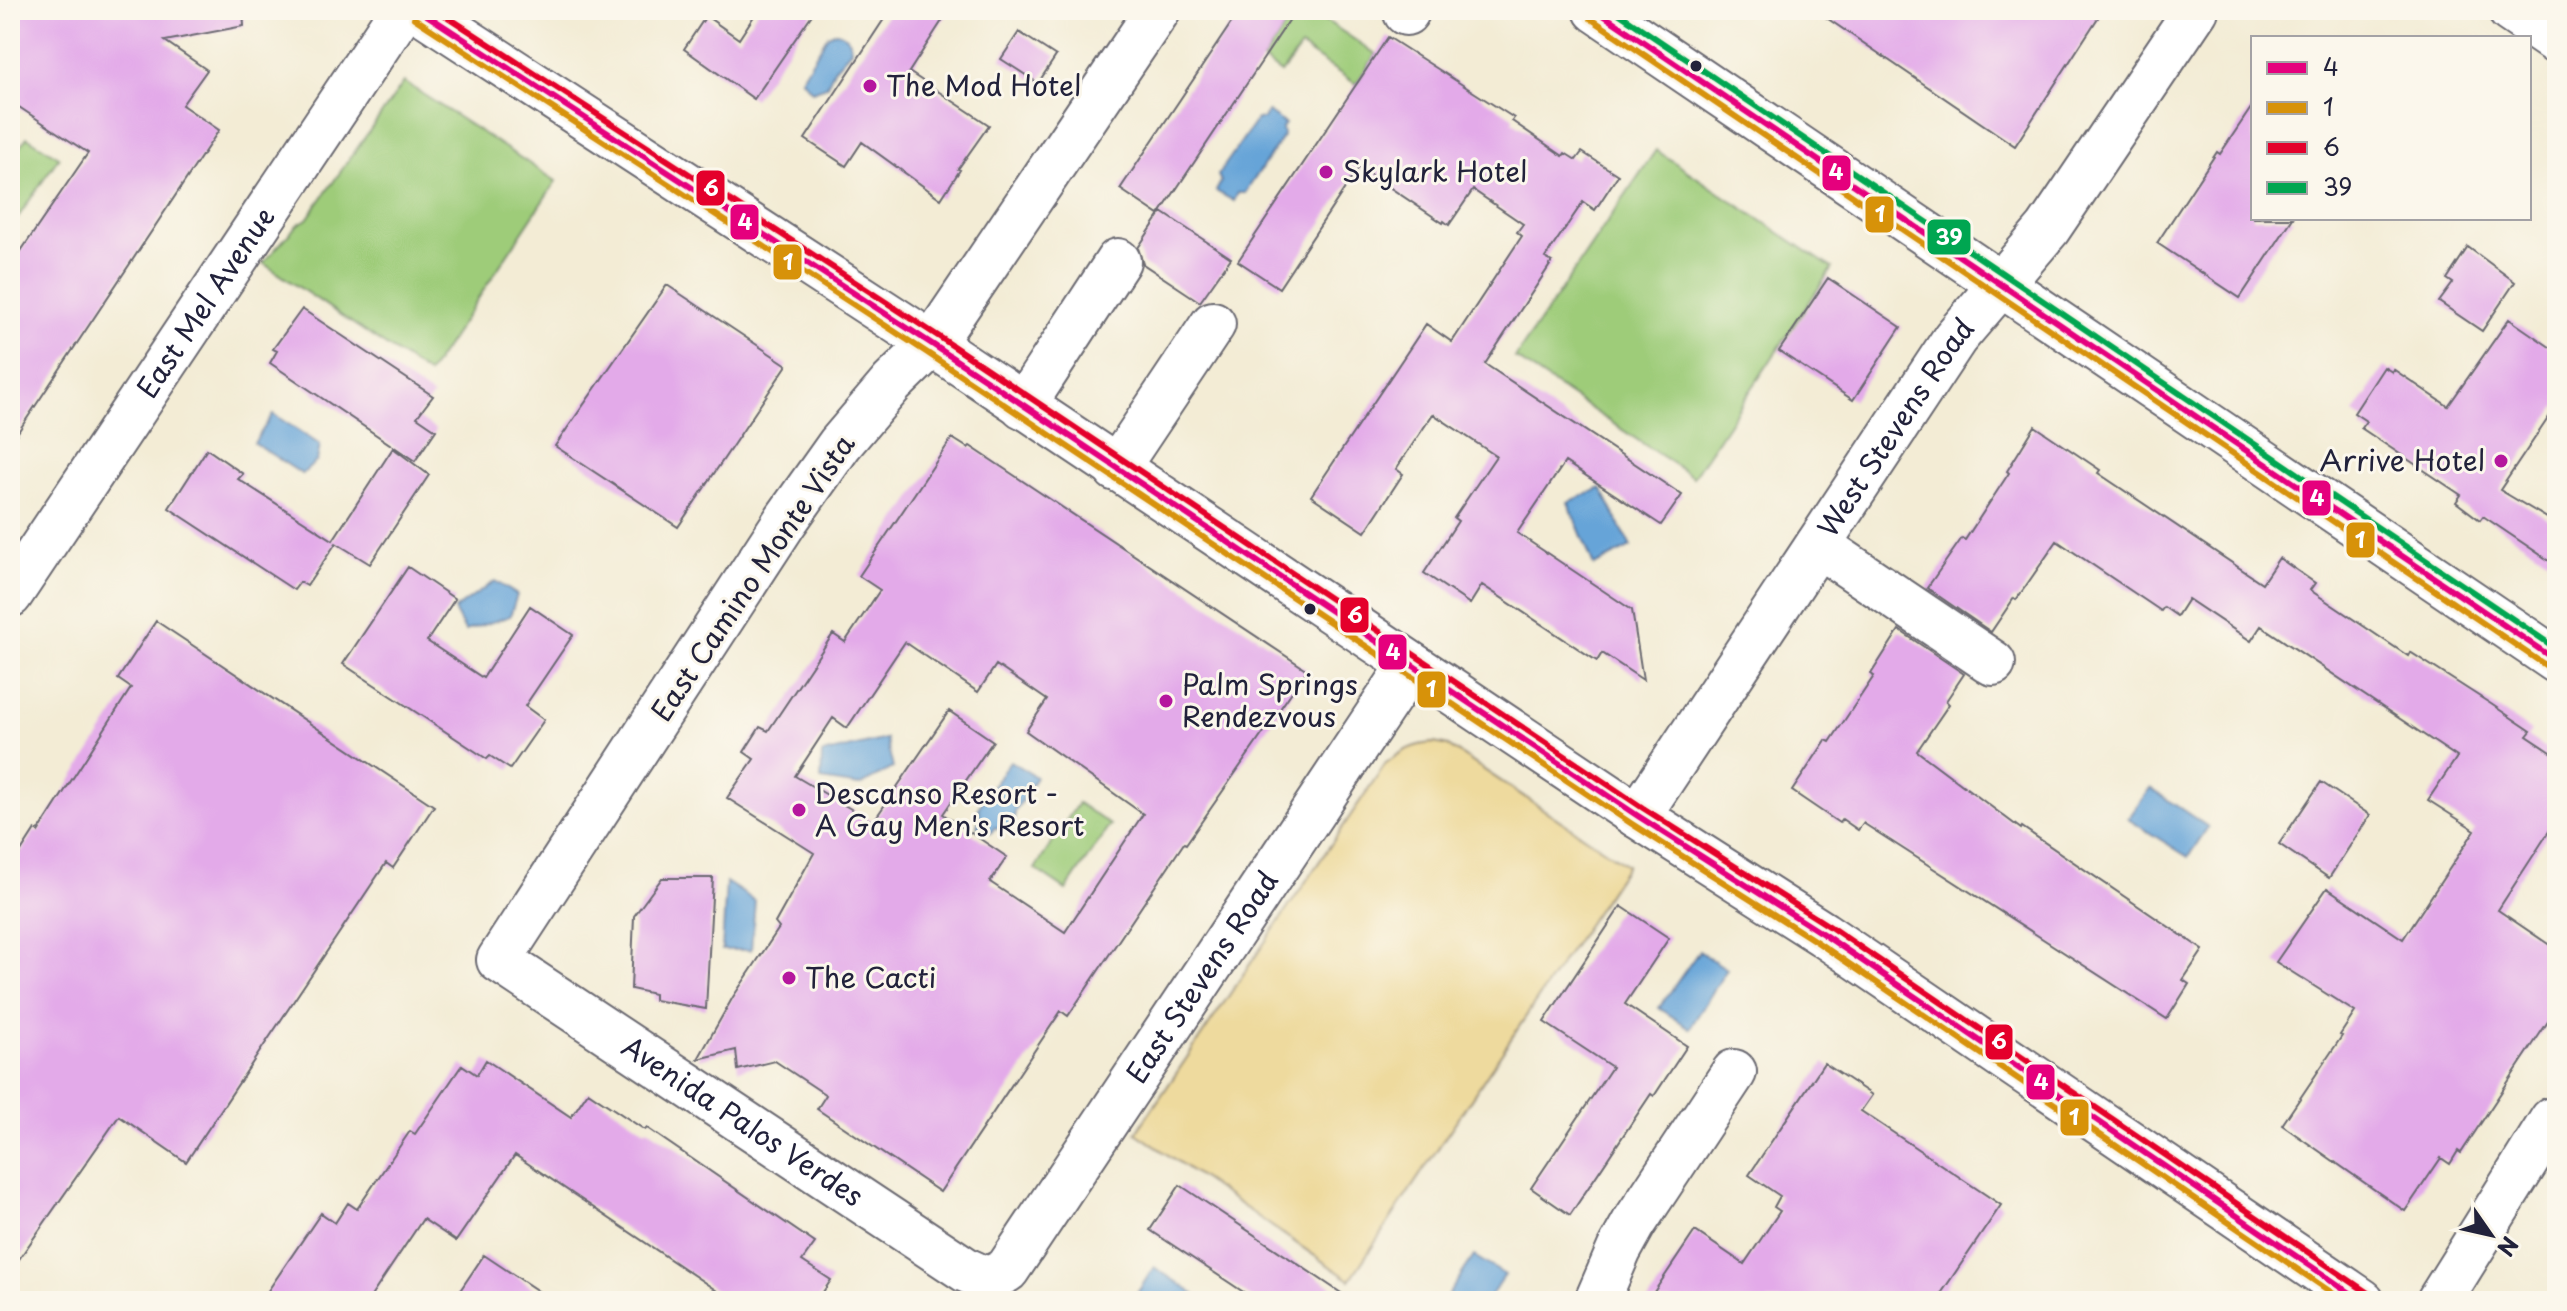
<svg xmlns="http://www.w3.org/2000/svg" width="2567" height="1311" viewBox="0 0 2567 1311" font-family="'Playpen Sans',sans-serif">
	<rect width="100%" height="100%" fill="#fbf7ec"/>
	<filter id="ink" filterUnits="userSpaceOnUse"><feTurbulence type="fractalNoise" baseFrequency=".0125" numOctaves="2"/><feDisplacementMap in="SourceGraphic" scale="16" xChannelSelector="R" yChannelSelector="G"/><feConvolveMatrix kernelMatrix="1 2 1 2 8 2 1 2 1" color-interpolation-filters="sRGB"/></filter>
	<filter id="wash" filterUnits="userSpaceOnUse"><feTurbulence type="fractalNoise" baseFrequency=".006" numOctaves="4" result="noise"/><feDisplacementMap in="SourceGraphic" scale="32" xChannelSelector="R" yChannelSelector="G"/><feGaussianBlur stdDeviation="1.8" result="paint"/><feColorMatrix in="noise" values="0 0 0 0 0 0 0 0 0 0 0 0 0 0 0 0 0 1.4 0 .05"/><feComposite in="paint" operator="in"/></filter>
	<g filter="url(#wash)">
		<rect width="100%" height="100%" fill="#f3ecd5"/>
		<path fill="#9ecc79" stroke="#60775a" stroke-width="2" d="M1296,10H1310L1376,54L1356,84L1301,47L1281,73L1263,60Z
			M404,82L556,181L428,374L263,263L297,225L307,219Z
			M27,137L59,157L10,229V161Z
			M1656,150L1832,268L1693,477L1515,358Z
			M1078,803L1110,825L1066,890L1035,869Z"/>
		<path fill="#eeda9e" stroke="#887e6c" stroke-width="2" d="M1434,743L1448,746L1627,865L1350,1280L1136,1133L1386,763C1402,751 1413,744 1434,743Z"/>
		<path fill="#66a4d8" stroke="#44638a" stroke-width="2" d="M834,32C844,32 851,40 851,50L834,69L827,86L812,91L801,79L828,35Z
			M1268,112L1285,124L1282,128L1283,136L1245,193H1238L1234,201L1216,191L1221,182L1218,175L1257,119H1263Z
			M273,414L320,445L317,461L302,474L254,443Z
			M1601,488L1631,547L1594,566L1568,502Z
			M495,581L517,595L510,616L465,631L454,610Z
			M886,739L893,768L859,786L821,780L822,754Z
			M1010,761L1036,777L1015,812V821L1008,824L1003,831L995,827L991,833L977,826L980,817L978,808Z
			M2150,788L2208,827L2188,857L2128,819Z
			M726,882L755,901L751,950H722Z
			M1699,951L1727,969L1690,1028L1659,1008Z
			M1474,1256L1505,1275L1487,1301H1444Z
			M1154,1267L1205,1301H1145L1136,1295Z"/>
		<g id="blocks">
			<path fill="#e3aae9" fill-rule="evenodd" d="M10,10H243L244,26L165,41L207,70L182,105L219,130L10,444V267L88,153L10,101Z
				M758,10H815L754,99L684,49L706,16L739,39Z
				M890,10H949L909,72L989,125L958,169L960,170L941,199L862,142L846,166L805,139Z
				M1240,10H1296L1159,215L1120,189Z
				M1815,10H2103L2015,146Z
				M1019,32L1056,56L1038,83L1001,59Z
				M1388,37L1514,118L1512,121L1563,156L1565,153L1576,160L1582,152L1618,175L1595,210L1583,202L1545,258L1552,262L1485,364L1682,495L1661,525L1565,462L1517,533L1632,610L1643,680L1602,653L1597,661L1482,585L1470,604L1424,573L1458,521L1454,518L1496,456L1433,414L1396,469L1403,474L1365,532L1311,496L1426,324L1452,342L1522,236L1517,232L1523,224L1473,190L1449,225L1444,221L1443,223L1359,167L1279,288L1238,261Z
				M2253,105V218H2293L2240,298L2157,243L2217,152L2220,154Z
				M1162,212L1231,258L1200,302L1143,264L1138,248Z
				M2468,247L2515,282L2482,331L2439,302L2453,283L2447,279Z
				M1828,278L1901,327L1853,400L1779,351Z
				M667,285L787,365L678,527L555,446Z
				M302,309L433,396L417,417L436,430L415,461L270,363L277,351L273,349Z
				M2509,319L2557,352V405L2500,490L2557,524V566L2483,516L2480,520L2456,502L2461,495L2361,428L2366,421L2354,413L2384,367L2392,372L2393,369L2448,406Z
				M2035,426L2100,470L2098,473L2262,583L2279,558L2315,583L2310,590L2408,656L2410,652L2491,704L2531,731L2527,736L2557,756V819L2498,910L2557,950V1008L2461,1153L2458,1151L2450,1164L2441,1158L2405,1211L2282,1125L2342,1036L2340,1035L2355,1012L2276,962L2327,888L2403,939L2475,830L2428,800L2457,757L2261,626L2251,641L2188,599L2177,616L2164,607L2161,611L2057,541L2016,600L2014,598L1991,632L1927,588L1962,538L1965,540L2009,473L2007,471Z
				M952,438L968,448L970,446L1307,670L1186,844L1184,843L1068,1016L1061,1011L940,1192L817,1109L826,1095L775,1061L738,1070L736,1050L698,1059L733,997L779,928L775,923L814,853L727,798L754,759L744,752L760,727L768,731L833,634L845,642L880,590L859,576ZM905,642L978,692L996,665L1047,700L1026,731L1143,814L1065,932L990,882L1007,857L943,814L993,741L949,711L873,822L795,776L833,718L847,728Z
				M393,448L429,475L370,564L336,543L307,586L300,582L294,590L169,508L207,449L243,474L238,479L333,540Z
				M408,567L455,599L427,641L483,678L530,606L573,635L525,706L544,720L510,769L490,756L487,759L343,664Z
				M156,621L434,806L393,868L386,863L186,1162L119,1116L10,1272V869L35,830L38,832L131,688L118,679Z
				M1899,630L1964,674L1946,701L1949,704L1917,751L2021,829L2022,827L2203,950L2183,980L2189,984L2167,1019L1863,823L1858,830L1842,819L1839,823L1792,791L1826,740L1830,742L1874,676L1871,674Z
				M2321,782L2370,815L2329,878L2279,844Z
				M662,878H713L706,1009L654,1000V994L631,989L634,916Z
				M1621,906L1669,938L1625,1004L1687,1046L1654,1096L1651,1094L1570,1215L1531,1188L1612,1067L1544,1022Z
				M486,1060L571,1117L588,1092L645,1130L647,1128L815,1243L802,1261L831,1280L817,1301H732L515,1155L456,1241L423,1219L368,1301H261L321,1213L335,1223L348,1203L357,1209L410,1131L415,1134L462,1065L477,1075Z
				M1824,1063L1872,1095L1861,1111L2001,1205L1936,1301H1648L1695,1231L1744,1264L1780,1211L1774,1207L1780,1196L1749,1175Z
				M1180,1185L1353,1301H1257L1150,1230Z
				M484,1255L553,1301H453Z"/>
		</g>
	</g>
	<g filter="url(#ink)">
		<use href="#blocks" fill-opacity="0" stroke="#6b6971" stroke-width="2"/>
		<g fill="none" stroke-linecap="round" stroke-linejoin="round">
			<g stroke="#6b6971" stroke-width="48">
				<g id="minor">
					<path id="s1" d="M1158,10L932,344L892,383L840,444L786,520L499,960L966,1270L988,1280L1007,1270L1410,666"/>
					<path d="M2510,10L2557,42"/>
					<path d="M1406,13L1408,10"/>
					<path d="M1023,406L1118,261"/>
					<path d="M1116,469L1213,324"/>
					<path d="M1818,545L1993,663"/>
					<path id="s2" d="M10,595L402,10"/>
					<path id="s3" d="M1638,816L1955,338L2048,229L2196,10"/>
					<path d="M1597,1301L1619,1250L1634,1223L1734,1072"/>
					<path d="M2439,1301L2552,1120"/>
				</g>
			</g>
			<g stroke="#6b6971" stroke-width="48">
				<path id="major" d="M419,10L932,344L1638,816L1823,934L2362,1301
					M1596,10L2557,661"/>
			</g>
			<use href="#minor" stroke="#fff" stroke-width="44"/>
			<use href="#major" stroke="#fff" stroke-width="44"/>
			<g stroke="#fbf7ec" stroke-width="12">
				<path id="bus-1" d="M419,10L932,344L1638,816L1823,934L2362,1301
					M1596,10L2557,661"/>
			</g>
			<g stroke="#fbf7ec" stroke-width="12">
				<path id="bus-2" d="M414,18L926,352L1632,824L1817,942L2344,1301
					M1590,18L2551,669"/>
			</g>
			<g stroke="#fbf7ec" stroke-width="12">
				<path id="bus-3" d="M437,10L938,336L1643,808L1829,926L2368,1293"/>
			</g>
			<g stroke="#fbf7ec" stroke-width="12">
				<path id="bus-4" d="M1614,10L2557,649"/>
			</g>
			<use href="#bus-1" stroke="#e5007d" stroke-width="6"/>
			<use href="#bus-2" stroke="#d79209" stroke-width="6"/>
			<use href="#bus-3" stroke="#e4002b" stroke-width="6"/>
			<use href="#bus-4" stroke="#00a651" stroke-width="6"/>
		</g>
	</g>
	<g fill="#22223b" stroke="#fbf7ec" stroke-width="3">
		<circle cx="1696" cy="66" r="7"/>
		<circle cx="1310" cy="609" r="7"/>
	</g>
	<g fill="#b5179e" stroke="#fbf7ec" stroke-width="3">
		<circle cx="870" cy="86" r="8"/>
		<circle cx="1326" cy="172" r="8"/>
		<circle cx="2501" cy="461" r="8"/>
		<circle cx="1166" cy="701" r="8"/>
		<circle cx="799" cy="810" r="8"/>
		<circle cx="789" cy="978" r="8"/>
	</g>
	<g text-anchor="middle" stroke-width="6" stroke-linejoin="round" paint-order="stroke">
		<g font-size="28" fill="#22223b" stroke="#fbf7ec" text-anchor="start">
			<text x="886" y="96">The Mod Hotel</text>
			<text x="1342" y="182">Skylark Hotel</text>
			<text x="2485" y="471" text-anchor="end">Arrive Hotel</text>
			<text x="1182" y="695">Palm Springs<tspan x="1182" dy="32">Rendezvous</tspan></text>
			<text x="815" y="804">Descanso Resort -<tspan x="815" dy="32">A Gay Men's Resort</tspan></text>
			<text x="805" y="988">The Cacti</text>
		</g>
		<g font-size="28" fill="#22223b" stroke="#fbf7ec">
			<text dy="10" stroke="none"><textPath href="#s2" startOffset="352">East Mel Avenue</textPath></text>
			<text dy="10" stroke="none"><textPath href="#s3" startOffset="466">West Stevens Road</textPath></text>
			<text transform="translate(753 578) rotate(-56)" y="10">East Camino Monte Vista</text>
			<text dy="10" stroke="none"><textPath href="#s1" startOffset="2116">East Stevens Road</textPath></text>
			<text dy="10" stroke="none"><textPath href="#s1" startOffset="1450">Avenida Palos Verdes</textPath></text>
		</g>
	</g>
	<g stroke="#fbf7ec" stroke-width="3">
		<rect x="1821" y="154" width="31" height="38" rx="8" fill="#e5007d"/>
		<rect x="695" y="169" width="31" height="38" rx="8" fill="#e4002b"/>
		<rect x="1864" y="195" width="31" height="39" rx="8" fill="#d79209"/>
		<rect x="729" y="203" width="31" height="38" rx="8" fill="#e5007d"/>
		<rect x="1926" y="218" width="46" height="38" rx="8" fill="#00a651"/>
		<rect x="772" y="243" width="31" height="38" rx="8" fill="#d79209"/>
		<rect x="2301" y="479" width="31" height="38" rx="8" fill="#e5007d"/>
		<rect x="2345" y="521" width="31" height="38" rx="8" fill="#d79209"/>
		<rect x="1339" y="596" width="31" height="38" rx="8" fill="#e4002b"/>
		<rect x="1377" y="633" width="31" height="38" rx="8" fill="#e5007d"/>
		<rect x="1416" y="670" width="31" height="39" rx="8" fill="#d79209"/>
		<rect x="1984" y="1023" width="30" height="38" rx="8" fill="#e4002b"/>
		<rect x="2025" y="1063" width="31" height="38" rx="8" fill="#e5007d"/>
		<rect x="2059" y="1098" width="31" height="39" rx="8" fill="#d79209"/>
	</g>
	<g font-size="22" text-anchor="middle" font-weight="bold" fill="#fff">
		<text x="1836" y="180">4</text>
		<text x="711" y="196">6</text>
		<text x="1880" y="222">1</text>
		<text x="745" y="230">4</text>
		<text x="1949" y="245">39</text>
		<text x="788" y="270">1</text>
		<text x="2317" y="506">4</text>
		<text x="2360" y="548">1</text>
		<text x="1355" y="623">6</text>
		<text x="1393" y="660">4</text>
		<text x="1431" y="697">1</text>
		<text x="1999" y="1049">6</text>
		<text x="2041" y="1090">4</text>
		<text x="2074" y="1125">1</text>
	</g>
	<rect width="2567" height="1311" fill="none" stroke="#fbf7ec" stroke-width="40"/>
	<rect x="2251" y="36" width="280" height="184" fill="#fbf7ec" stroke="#a4a2a5" stroke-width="2"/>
	<rect x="2267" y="62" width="40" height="12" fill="#e5007d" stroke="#a4a2a5" stroke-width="2"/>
	<text x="2323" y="76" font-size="24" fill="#22223b">4</text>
	<rect x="2267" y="102" width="40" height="12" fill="#d79209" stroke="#a4a2a5" stroke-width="2"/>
	<text x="2323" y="116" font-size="24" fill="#22223b">1</text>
	<rect x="2267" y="142" width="40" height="12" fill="#e4002b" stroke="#a4a2a5" stroke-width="2"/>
	<text x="2323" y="156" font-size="24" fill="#22223b">6</text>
	<rect x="2267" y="182" width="40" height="12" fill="#00a651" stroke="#a4a2a5" stroke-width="2"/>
	<text x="2323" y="196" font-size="24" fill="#22223b">39</text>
	<g transform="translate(2491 1235) rotate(124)" stroke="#fbf7ec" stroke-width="6" paint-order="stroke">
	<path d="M0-6L14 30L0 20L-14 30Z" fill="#22223b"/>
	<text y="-12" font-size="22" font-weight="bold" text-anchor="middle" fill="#22223b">N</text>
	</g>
</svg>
